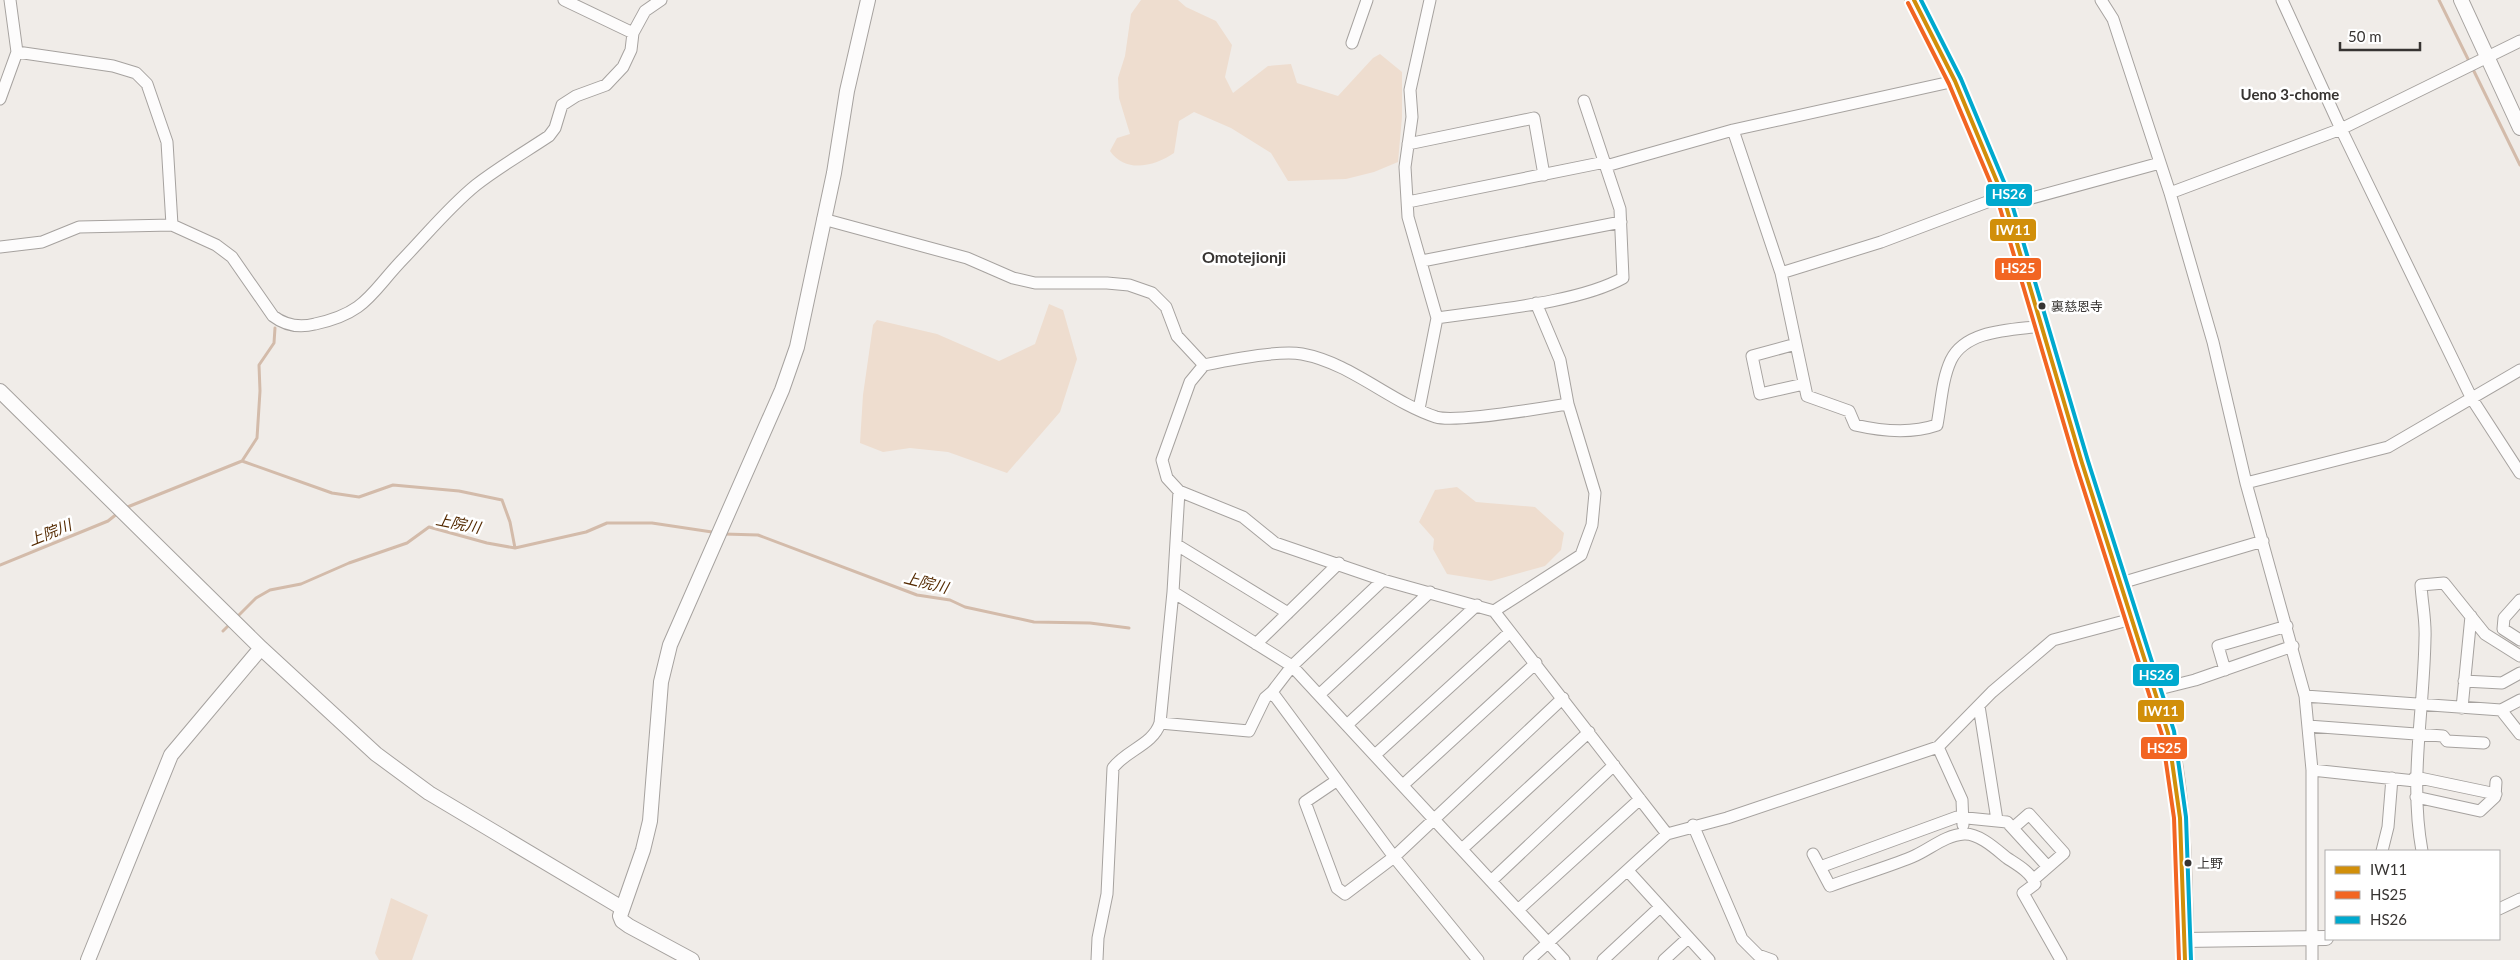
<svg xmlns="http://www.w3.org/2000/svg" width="2520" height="960" viewBox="0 0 2520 960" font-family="Lato,'Noto Sans JP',sans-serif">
	<rect width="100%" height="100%" fill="#f0ece8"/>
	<path fill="#eeddcf" d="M1141,0H1178L1186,7L1216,21L1232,45L1225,77L1233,93L1268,66L1291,64L1297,83L1338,96L1373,58L1380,54L1402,72V117L1398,162L1374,172L1346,179L1288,181L1271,153L1231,128L1194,112L1179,121L1174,153C1155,166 1126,174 1110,151L1117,138L1130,134L1119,98L1118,78L1125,56L1131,14Z
		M1049,304L1063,310L1077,359L1060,412L1007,473L948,452L910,448L883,452L860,443L863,395L873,325L877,320L937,334L999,361L1035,344Z
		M1457,487L1476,502L1535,507L1564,533L1561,550L1545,566L1491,581L1447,574L1433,549L1434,539L1419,522L1435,490Z
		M391,898L428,915L412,960H379L375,953Z"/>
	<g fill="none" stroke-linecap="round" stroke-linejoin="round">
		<path stroke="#d3bbaa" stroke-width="3" d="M2439,0L2520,165
			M242,461L332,493L359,497L393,485L459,491L502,500L510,522L515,548
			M125,508L242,461L257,438L260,391L259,365L274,343L275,328
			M724,534L758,535L917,595L950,600L965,607L1034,622L1090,623L1129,628
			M0,565L108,521L118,513
			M236,618L256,598L270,590L301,584L349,563L407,543L429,527L487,543L515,548L586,532L607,523H652L712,532
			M223,631L231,623"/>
		<g stroke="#a6a29f" stroke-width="13">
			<path id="minor" d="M564,0L633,33
				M2101,0L2113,19L2170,193L2213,342L2246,483L2305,696L2312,770V960
				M2282,0L2341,129L2472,399L2520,473
				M1352,43L1367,0
				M17,52L113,66L136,73L147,84L167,142L172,225
				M0,99L17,52L10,0
				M1733,130L1781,273L1807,396L1849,411L1855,425C1881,431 1911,434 1937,425C1941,404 1942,379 1951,360C1966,329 2013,330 2042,326
				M1408,144L1534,118L1544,175
				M1606,166L1733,130L1955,81
				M2170,193L2341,129L2520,41
				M1408,202L1605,162
				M2006,205L2160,163
				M823,219L967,258L1013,278L1035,283H1107L1129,285L1152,293L1166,307L1177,336L1204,365
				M0,247L42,242L79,227L172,225L216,245L232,257L273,316C286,326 299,328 315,324C367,313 371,292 404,258C427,234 450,206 476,185C499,167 525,152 549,136L555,128L562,105L576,96L606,85L623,67L631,50L633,33L645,11L661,0
				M1422,261L1621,222
				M1781,273L1881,242L2003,196
				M1437,318C1490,310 1578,303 1623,278L1620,209L1584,101
				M1796,344L1752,356L1760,394L1804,384
				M1568,404C1543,408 1456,423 1436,417C1390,402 1351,363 1302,354C1279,350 1228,360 1204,365L1190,382L1162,460L1167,478L1179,491L1243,517L1275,543L1383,580L1494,611L1667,834
				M1419,409L1437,318L1408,217L1405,167L1412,117L1410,90L1430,0
				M2246,483L2388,447L2520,370
				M1177,545L1288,613
				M1383,580L1292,666L1272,692L1394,857L1478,960
				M2121,583L2263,541
				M1173,592L1292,666L1564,960
				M2520,600L2504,618L2503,629L2520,640
				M1494,611L1581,555L1592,525L1595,493L1568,404L1560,360L1536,303
				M1256,644L1339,563
				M2225,670L2218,646L2287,626
				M2464,681L2502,683L2520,673
				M2155,690L2195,680L2293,646
				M1320,694L1430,592
				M2305,696L2501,710L2520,700
				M1979,706L1997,820
				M2462,708L2471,616
				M2501,710L2520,734
				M1160,723L1249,731L1265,698L1272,692
				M1348,724L1477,605
				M2308,726L2443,736L2447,741L2484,743
				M1938,747L1962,800L1963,825
				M1375,755L1510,632
				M2312,770L2415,781
				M2415,777L2496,794
				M1336,781L1305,802L1337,888L1345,894L1394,857L1563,698
				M1403,785L1536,663
				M2416,797L2480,811L2495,797L2496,782
				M1693,825L1742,939L1758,955L1772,960
				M2013,828L2029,814L2064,853L2033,880
				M1462,849L1589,732
				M2382,851L2388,827L2392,778
				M2422,851C2409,780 2424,710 2425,638C2426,621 2422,603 2421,585L2444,583L2485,634L2520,656
				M1813,854L1830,886C1857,876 1885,868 1912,857C1929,850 1945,835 1964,834C1979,833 1997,850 2007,858C2016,864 2031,872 2035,884L2023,893L2061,960
				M1820,867L1957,817L2007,822L2048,867
				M1628,871L1709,960
				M1491,881L1614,765
				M2499,909L2520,899
				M1518,910L1640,799
				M1097,960L1098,938L1107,894L1113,768C1126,750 1153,745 1160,723L1173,592L1179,491
				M1529,960L1667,834L1727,818L1938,747L1992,692L2053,640L2132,619
				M1603,960L1660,907
				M1664,960L1688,938"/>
		</g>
		<g stroke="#a6a29f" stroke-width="16">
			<path id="tertiary" d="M2461,0L2520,128
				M0,391L261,648L376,754L429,793L622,908
				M2184,940L2326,938
				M88,960L171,755L261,648
				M692,960L629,926L622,921L620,916L643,850L650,821L661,682L670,645L782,390L797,347L834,173L847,91L868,0"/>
		</g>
		<g stroke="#bdb2a9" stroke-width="19">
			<path id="primary" d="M1914,0L1955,81L2003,196L2082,463L2168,733C2184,808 2183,884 2185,960"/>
		</g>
		<use href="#minor" stroke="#fdfcfc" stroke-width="11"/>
		<use href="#tertiary" stroke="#fdfcfc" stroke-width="14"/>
		<use href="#primary" stroke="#f2ebe6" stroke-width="18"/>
		<g stroke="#fff" stroke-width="8">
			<path id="bus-1" d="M1914,0L1955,81L2003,196L2082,463L2168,733L2180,818L2185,960"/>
		</g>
		<g stroke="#fff" stroke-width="8">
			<path id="bus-2" d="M1908,3L1949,84L1997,198L2076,465L2162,735L2174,818L2179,960"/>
		</g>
		<g stroke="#fff" stroke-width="8">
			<path id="bus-3" d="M1921,0L1961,79L2009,194L2088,461L2174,731L2186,817L2191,960"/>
		</g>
		<use href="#bus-1" stroke="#d18f0a" stroke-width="4"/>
		<use href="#bus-2" stroke="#f26522" stroke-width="4"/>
		<use href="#bus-3" stroke="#00a9ce" stroke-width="4"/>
	</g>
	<g fill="#373432" stroke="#fff" stroke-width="2">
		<circle cx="2042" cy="306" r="4.5"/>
		<circle cx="2188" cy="863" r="4.5"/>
	</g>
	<g text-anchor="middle" stroke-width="5" stroke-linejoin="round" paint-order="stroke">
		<g font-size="13" fill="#373432" stroke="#fff" text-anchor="start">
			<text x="2051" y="311">裏慈恩寺</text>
			<text x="2197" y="868">上野</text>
		</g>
		<g font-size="15" font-weight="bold" fill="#373432" stroke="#fff">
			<text x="2290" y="100">Ueno 3-chome</text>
		</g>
		<g font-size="15" font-style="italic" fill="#552b02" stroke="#fff">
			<text transform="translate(458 524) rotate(11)" y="5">上院川</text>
			<text transform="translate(50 533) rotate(-22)" y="5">上院川</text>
			<text transform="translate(926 583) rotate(14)" y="5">上院川</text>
		</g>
		<g font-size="16" font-weight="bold" fill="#373432" stroke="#fff">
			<text x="1244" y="263">Omotejionji</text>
		</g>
	</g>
	<g stroke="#fff" stroke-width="2">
		<rect x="1985" y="183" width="48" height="24" rx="5" fill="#00a9ce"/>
		<rect x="1989" y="218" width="48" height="24" rx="5" fill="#d18f0a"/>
		<rect x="1994" y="257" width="48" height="24" rx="5" fill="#f26522"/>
		<rect x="2132" y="663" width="48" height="24" rx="5" fill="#00a9ce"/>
		<rect x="2137" y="699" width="48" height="24" rx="5" fill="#d18f0a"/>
		<rect x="2140" y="736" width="48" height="24" rx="5" fill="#f26522"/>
	</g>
	<g font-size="14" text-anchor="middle" font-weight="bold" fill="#fff">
		<text x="2009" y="199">HS26</text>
		<text x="2013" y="235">IW11</text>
		<text x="2018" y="273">HS25</text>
		<text x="2156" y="680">HS26</text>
		<text x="2161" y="716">IW11</text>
		<text x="2164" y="753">HS25</text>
	</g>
	<rect x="2325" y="850" width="175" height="90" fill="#ffffff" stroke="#afaead"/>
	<rect x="2335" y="866" width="25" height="8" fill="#d18f0a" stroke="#afaead"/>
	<text x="2370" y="875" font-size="15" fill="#373432">IW11</text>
	<rect x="2335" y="891" width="25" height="8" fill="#f26522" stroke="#afaead"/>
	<text x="2370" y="900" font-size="15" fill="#373432">HS25</text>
	<rect x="2335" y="916" width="25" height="8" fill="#00a9ce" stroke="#afaead"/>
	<text x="2370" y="925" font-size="15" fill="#373432">HS26</text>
	<path d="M2340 42v8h80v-8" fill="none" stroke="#373432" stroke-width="2.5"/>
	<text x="2348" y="42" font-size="15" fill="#373432" stroke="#ffffff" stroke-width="4" paint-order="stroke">50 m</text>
</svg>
